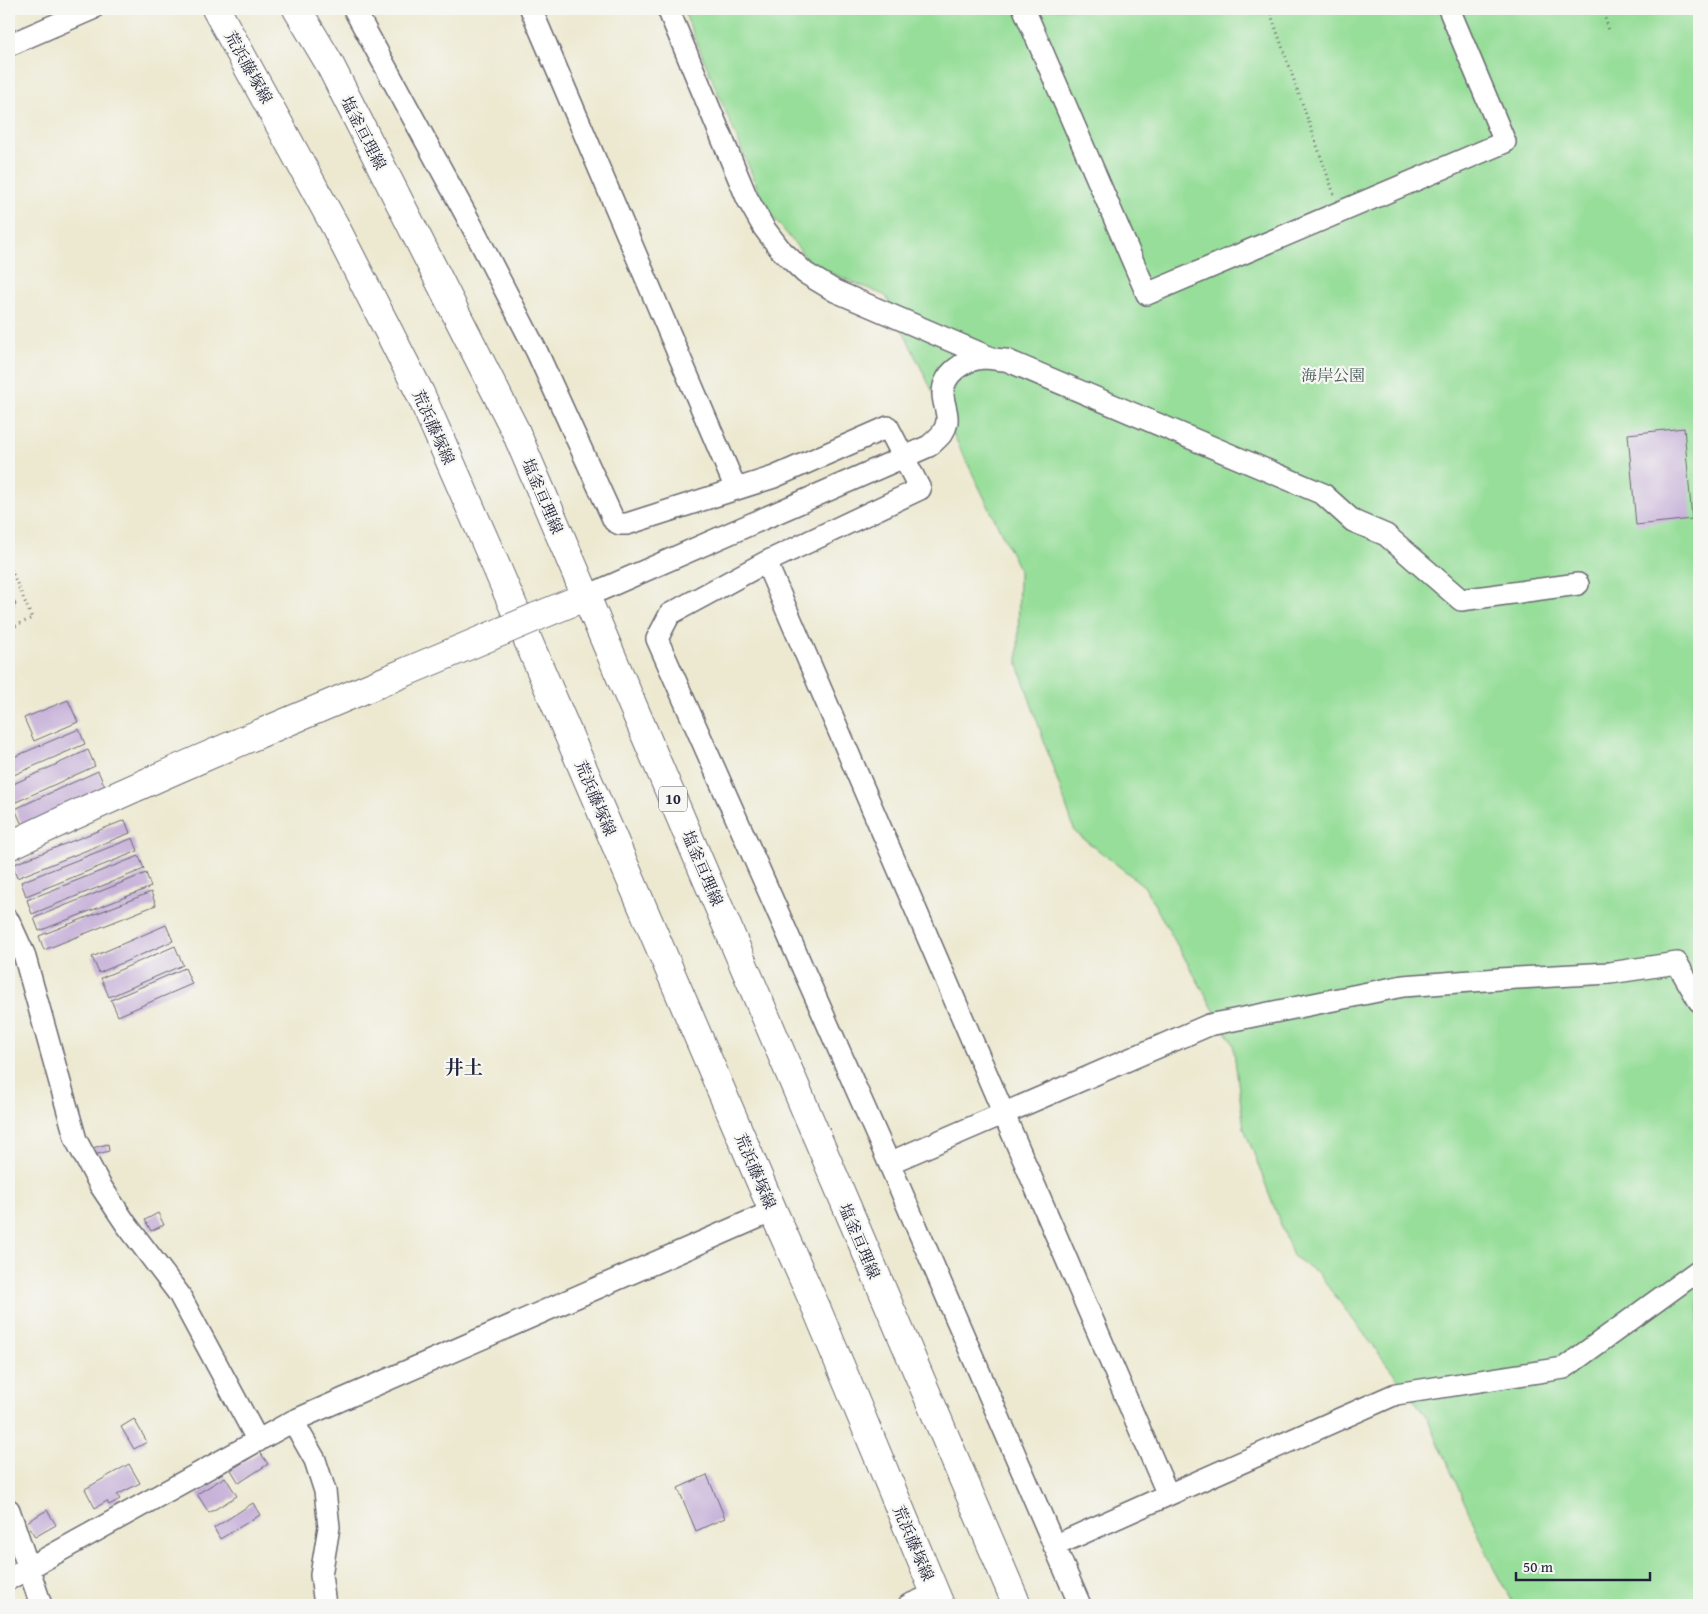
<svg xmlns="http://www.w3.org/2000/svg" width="1708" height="1614" viewBox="0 0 1708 1614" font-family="'Gentium Book Plus','Noto Serif JP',serif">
	<rect width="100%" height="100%" fill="#f6f6f2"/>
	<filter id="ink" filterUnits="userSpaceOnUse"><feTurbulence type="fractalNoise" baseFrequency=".02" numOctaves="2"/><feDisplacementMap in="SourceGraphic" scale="10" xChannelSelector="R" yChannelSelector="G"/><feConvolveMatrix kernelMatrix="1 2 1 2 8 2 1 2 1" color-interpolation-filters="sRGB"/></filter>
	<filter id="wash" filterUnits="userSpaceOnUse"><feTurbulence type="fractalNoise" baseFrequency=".0096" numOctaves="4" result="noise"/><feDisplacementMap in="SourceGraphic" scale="20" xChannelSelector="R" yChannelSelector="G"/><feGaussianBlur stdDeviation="1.12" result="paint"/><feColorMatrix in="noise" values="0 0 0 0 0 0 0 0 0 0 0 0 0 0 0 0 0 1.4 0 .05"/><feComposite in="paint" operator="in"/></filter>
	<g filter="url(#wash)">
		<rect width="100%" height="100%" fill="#ede9d1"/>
		<path fill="#96de99" stroke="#5c806a" d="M683,9H1699V1605H1514L1494,1569L1427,1417L1317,1272L1293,1256L1244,1128L1233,1044L1144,886L1075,832L1018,665L1019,569L886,296L812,265L766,208Z"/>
		<g id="blocks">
			<path fill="#c3acd7" d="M1684,428L1692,519L1636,525L1628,434Z
				M9,592H10L16,605L9,608Z
				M68,700L78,722L34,741L24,718Z
				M79,729L85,744L9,777V759Z
				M88,750L95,766L14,803L9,791V786Z
				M98,771L106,789L23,827L15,809Z
				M125,820L130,833L17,878L12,865Z
				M133,838L138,851L26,896L21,882Z
				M139,856L144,869L32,914L27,900Z
				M146,873L151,887L39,931L34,918Z
				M151,892L156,905L44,950L39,936Z
				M166,925L173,941L99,973L92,957Z
				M175,946L183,965L109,997L101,978Z
				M185,968L192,984L118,1016L111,1000Z
				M108,1144L109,1151L94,1155L92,1148Z
				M158,1213L164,1225L151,1231L145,1220Z
				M134,1419L147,1442L134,1449L121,1427Z
				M260,1452L268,1464L239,1483L231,1470Z
				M129,1464L140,1483L117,1495L120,1499L109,1505L107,1501L95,1508L85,1489Z
				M707,1475L725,1518L696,1531L678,1488Z
				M225,1477L237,1496L209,1513L197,1494Z
				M253,1503L260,1515L220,1539L214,1528Z
				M47,1510L56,1525L35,1537L27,1522Z"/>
		</g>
	</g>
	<g filter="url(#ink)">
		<use href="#blocks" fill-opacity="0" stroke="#696870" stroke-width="1"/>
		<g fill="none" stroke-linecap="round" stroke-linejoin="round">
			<g stroke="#696870" stroke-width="24">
				<path id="minor" d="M354,9L472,226L537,352L614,521L620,524H627L774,477L888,427L920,489L766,562L670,614L657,639L889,1163L1080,1605
					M531,9L736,489
					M668,9L747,198L764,228L780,249L805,273L835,291L991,358
					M1024,9L1147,294L1505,142L1449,9
					M9,45L92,9
					M766,562L1168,1495L1054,1546
					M587,596L929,446C937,439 946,432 947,421C948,412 943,403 943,394C943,373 964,360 983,358C990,358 999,360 1006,360L1323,494L1353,521L1386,535L1461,600L1578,584
					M9,921L24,954L76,1140L100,1185L126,1224L179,1294L258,1441
					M889,1163L1209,1025L1403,986L1499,979L1610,973L1677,963L1699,1001
					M293,1421L315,1460L325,1491L329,1527L321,1575L325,1605
					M1168,1495L1396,1394L1564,1368L1699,1270
					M9,1510L41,1605
					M9,1579L293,1421L773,1211
					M909,1605L935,1594"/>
			</g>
			<g stroke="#696870" stroke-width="30">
				<path id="tertiary" d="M216,9L335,226L420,393L496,566L773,1211L815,1305L940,1605
					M536,617L587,596
					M9,846C171,768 338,701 503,631"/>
			</g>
			<g stroke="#696870" stroke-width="30">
				<path id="primary" d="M297,9L328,61L515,430L1017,1605"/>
			</g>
			<path stroke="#696870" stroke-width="3" stroke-dasharray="1 4" stroke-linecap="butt" d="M1269,9L1334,194
				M1602,9L1609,30
				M9,565L32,618L9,629"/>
			<use href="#minor" stroke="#fff" stroke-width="21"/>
			<use href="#tertiary" stroke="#fff" stroke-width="28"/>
			<use href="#primary" stroke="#fff" stroke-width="28"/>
			<g stroke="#696870" stroke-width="30" stroke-linecap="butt">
				<path id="tertiary-bridge" d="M503,631L536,617"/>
			</g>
			<use href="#tertiary-bridge" stroke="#fff" stroke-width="28"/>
		</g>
	</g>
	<g text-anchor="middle" stroke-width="4.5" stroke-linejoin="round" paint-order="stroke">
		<rect fill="#f6f6f2" stroke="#626272" stroke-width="1" x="659" y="786.5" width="28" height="25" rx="4"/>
		<g font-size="15" font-weight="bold" fill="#22223b">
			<text x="673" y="804">10</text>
		</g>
		<g font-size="16" fill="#22223b" stroke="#f6f6f2">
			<text transform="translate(249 67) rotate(61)" y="6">荒浜藤塚線</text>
			<text transform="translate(364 133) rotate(63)" y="6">塩釜亘理線</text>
			<text transform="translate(434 427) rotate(66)" y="6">荒浜藤塚線</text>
			<text transform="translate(543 496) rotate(67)" y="6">塩釜亘理線</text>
			<text transform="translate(596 798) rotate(67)" y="6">荒浜藤塚線</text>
			<text transform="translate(703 868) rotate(67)" y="6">塩釜亘理線</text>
			<text transform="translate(756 1171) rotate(67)" y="6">荒浜藤塚線</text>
			<text transform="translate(860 1241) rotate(67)" y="6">塩釜亘理線</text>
			<text transform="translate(914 1543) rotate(67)" y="6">荒浜藤塚線</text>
		</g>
		<g font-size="16" fill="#455a57" stroke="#f6f6f2">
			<text x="1333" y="381">海岸公園</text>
		</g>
		<g font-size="19" font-weight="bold" fill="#22223b" stroke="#f6f6f2">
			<text x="464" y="1074">井土</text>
		</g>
	</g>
	<rect width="1708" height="1614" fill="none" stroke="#f6f6f2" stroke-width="30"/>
	<path d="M1516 1572v8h134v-8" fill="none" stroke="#22223b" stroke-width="2.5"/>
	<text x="1523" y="1572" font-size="15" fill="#22223b" stroke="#f6f6f2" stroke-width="4" paint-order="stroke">50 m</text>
</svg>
